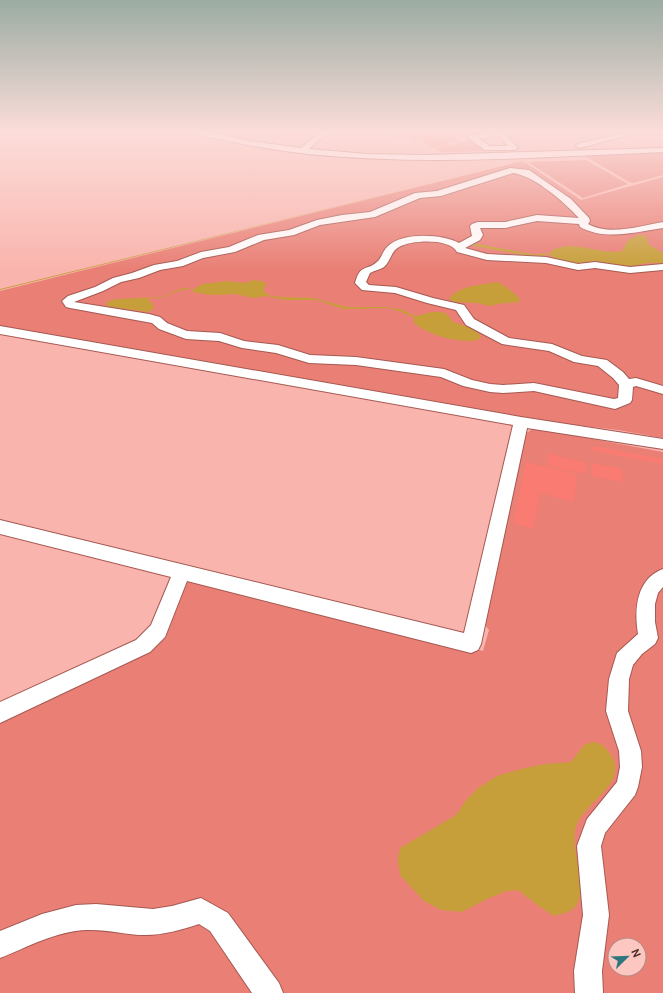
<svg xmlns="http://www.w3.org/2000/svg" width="663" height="993" viewBox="0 0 663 993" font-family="Overpass,sans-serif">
	<rect width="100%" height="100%" fill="#f9b4ad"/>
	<path fill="#e97f75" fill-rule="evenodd" d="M471,140L488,151L441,152L436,149Z
		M663,152V175L633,183L629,182L583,155Z
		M586,160L628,184L583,198L528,162Z
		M519,162L526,163L581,200L663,177V438L618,430L532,420L0,327V291Z
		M534,428L663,452V993H0V722L164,636L188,580L483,651L489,630L483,623L525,434ZM615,945H639V969H615Z"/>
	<path fill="#c79f3a" d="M523,161L525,162H519L0,290V289Z
		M639,235L646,236L649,245L663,253V263H647L628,267L593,261L577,264L559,261L548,254C566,236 599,256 622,251L628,240Z
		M254,280L265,282L266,286L263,289L268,295L280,297L313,298L347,307H386L399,309L416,316L432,312H442L447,314L453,322L471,328L481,336L478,340C460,344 428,335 414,323V317L396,310L388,308L344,309L317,300H286L266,296L253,298L235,294L211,295L193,292V289C181,289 174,292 164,297C159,299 153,297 148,299L154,306L152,310L147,312L106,306L108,303H104L116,299L162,297L177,290L184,288L194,289L202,284L228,281L244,283Z
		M497,282C503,284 516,294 520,299L519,302L509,303H503L490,306L477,303L455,302L449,299C459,285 482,285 497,282Z
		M592,742C600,742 604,746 609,752C634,785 579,802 575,831C571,852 590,893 574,908C568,913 561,914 554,916L536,904L518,890L507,891L487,899L462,912L441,910L424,901L400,875L398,859L400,848L456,815L467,799L478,788L497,776L521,769L545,764L571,762L584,745Z"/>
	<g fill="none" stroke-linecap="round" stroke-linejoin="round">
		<path stroke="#c79f3a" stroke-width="2.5" d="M470,244L536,256L545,254"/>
	</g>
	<path fill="#fa7b71" d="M316,131H321L302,137L298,136Z
		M402,131H419L421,133L426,132L424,131H471L476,134L454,137L460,141L447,143L452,146L437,148H433L420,139L415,140Z
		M593,446L663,459V464L593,451Z
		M548,453L586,463L585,474L547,466Z
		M526,462L577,474L574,502L540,493L533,529L513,523Z
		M592,463L619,468L622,470L623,482L592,476Z"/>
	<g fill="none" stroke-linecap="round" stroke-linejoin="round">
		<g stroke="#a65952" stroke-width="2">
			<path id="minor" d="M188,131H203L250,141L301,148L321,131H329L309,149L367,154L426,155L663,148V152C545,157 426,166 308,154C269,150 231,142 192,133Z
				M333,131H358C352,135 339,135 333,131Z
				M383,131H406L404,135C397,136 389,136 383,131Z
				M478,131H488L492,133V137L479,139L490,146H508L494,131H502L518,148L514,150H485L468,138L469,136L482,134Z
				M631,131H644L580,148L576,146L577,144Z
				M510,168L529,170L571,199L589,218L590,221L588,224C610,236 640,226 663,222V228C636,232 605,241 580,227L579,224L537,221L505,228H480L483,235L480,240L465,248L487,254L546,257L578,264L595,262L630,267L663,264V270L630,273L595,268L578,270L546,263L487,260L457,252C449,238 412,240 399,247C391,251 391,261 384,267C380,270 375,270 370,273L366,282L369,285L396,287L433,298L464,305L474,319L509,338L552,344L582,356L607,360L623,372L629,379L636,378L663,386V394L636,386L633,387L632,400L630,403L615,409L534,391L503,393L490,392L463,386L441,377L356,365L309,363L276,353L242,348L219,341L186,339L159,329L152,323L70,308L66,307L62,301L68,296L95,287L113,278L132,273L154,265L177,261L201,252L229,247L258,235L289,230L317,220L342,215L370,212L415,193L437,191ZM513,173C535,176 564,202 579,218L537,215L505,222H478L472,224L470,226L472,236L459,243C442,234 403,232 388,246C383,250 382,257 378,261C367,272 361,262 355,283L362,290L395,293L427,303L456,310L466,325L502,344L549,351L574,362L598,366L613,378L619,385L618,398L614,399L534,383L503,385L490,384L472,380L444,369L356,357L310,355L278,345L244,341L220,333L187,331L167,323L160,317L149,314L74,302L103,291L121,282L139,278L160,270L183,266L203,258L235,252L264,240L294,235L320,225L375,217L420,198L441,196Z
				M0,326L521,417L663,439V449L527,428L481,644L478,650L471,653L187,581L165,637L150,652L0,723V702L136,640L151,625L171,577L0,534V520L464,633L513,425L0,334Z
				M663,569V587L658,593L655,604V622L658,638L655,644L642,654L633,665L629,679L628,711L641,751L642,767L638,787L635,795L605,833L601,846L609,915L602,971L603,993H575L574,971L583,915L577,846L587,819L617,782L620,767L619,751L606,711L609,679L617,653L638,634C634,610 636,579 663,569Z
				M201,898L228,913L279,983L283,993H252L210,931L199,924C181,930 164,935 145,935C126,935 106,929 87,930C56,931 28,947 0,958V931L42,914L76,905L96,904L153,909L172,906Z"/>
		</g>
		<use href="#minor" fill="#fff" fill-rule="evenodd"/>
	</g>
	<linearGradient id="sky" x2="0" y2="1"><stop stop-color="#9baca2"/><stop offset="0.49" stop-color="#fcddda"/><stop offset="1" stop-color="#fcddda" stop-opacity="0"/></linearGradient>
	<rect width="663" height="270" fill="url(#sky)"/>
	<g transform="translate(627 957) rotate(67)"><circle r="19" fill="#fbc7c0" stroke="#b68983"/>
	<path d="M0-3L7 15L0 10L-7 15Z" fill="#2e767f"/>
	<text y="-6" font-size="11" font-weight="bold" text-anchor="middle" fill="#4e2c28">N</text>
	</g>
</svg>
